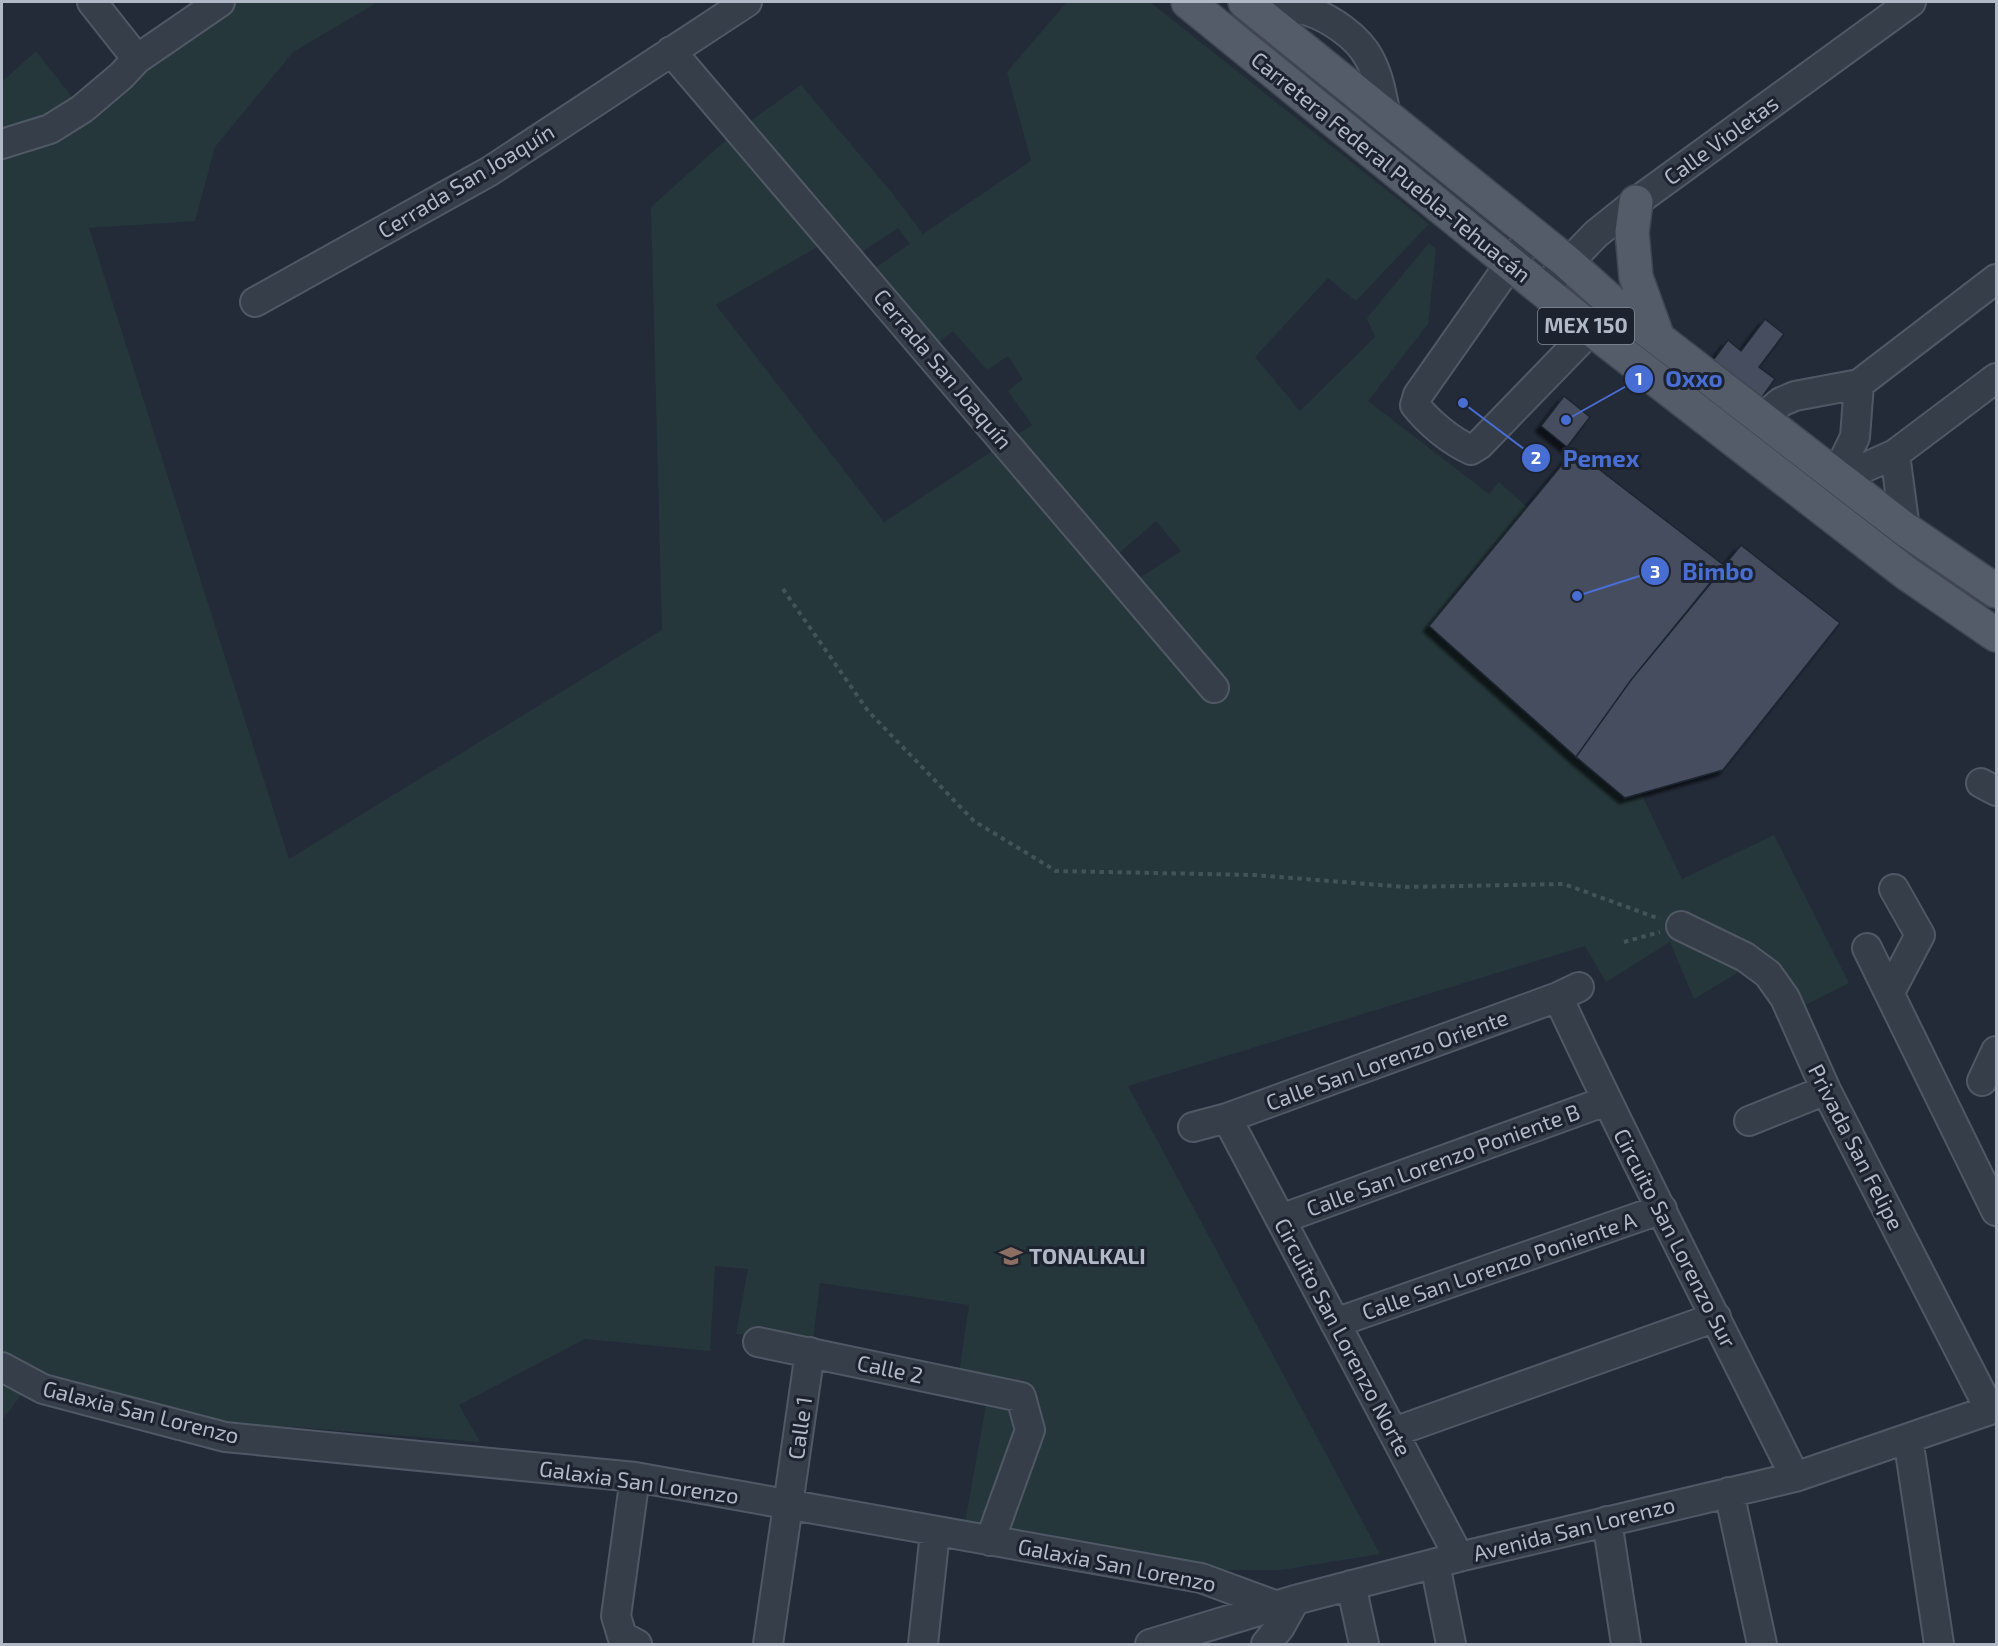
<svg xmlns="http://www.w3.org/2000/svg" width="1998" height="1646" viewBox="0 0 1998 1646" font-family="'Exo 2',sans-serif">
	<defs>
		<filter id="shadow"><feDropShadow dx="-5.5" dy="5.5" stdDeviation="1.5" flood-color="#0009"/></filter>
	</defs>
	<rect width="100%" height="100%" fill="#232b39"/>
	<path fill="#25373a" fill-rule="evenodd" d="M225,2H378L293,52L215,147L195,221L89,228L289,859L662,630L651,207L736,131L801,85L892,193L923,234L1031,161L1007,72L1067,2H1150L1429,224L1356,301L1328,278L1255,357L1300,411L1375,337L1367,318L1429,243L1436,249L1428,324L1368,401L1489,494L1499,482L1527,507L1429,626L1625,797L1641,793L1682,879L1774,835L1849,983L1786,1015L1752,964L1694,999L1670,942L1606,982L1585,946L1128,1086L1380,1554L1281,1570H1178L963,1534L987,1399L957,1387L969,1305L820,1283L813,1339L736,1334L748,1269L715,1266L710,1351L585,1339L459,1405L480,1442L295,1427L153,1420L2,1365V82L36,51L79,106ZM898,228L910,244L872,270L860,253ZM828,241L923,354L953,331L987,370L1008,356L1023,379L1008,391L1032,425L884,522L716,305ZM1156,521L1181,551L1121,590L1102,568Z
		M2,1371L29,1385L2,1420Z"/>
	<path fill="#444e5e" stroke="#1e2530" stroke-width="1.5" filter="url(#shadow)" d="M1765,319L1784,334L1759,367L1775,379L1760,400L1711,363L1728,340L1741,351Z
		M1564,396L1590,417L1567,447L1541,426Z
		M1574,450L1725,566L1631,680L1576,757L1429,626Z
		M1741,545L1840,623L1723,770L1625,798L1576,757L1631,680Z"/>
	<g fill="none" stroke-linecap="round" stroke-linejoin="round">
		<g stroke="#515865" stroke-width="32">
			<path id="minor" d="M92,2L137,59
				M1257,11C1273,9 1291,6 1308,11C1330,18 1358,37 1369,58C1379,76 1382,96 1386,116
				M671,51L1214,688
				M2,144L50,129L82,109L121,76L137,59L220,2
				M1533,235L1510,264L1418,395L1415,405C1429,423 1451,441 1471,450L1479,445L1606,314
				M1542,290L1596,234L1636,202L1911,2
				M255,302L490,171L747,2
				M1761,419L1781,402L1795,396L1859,384L1996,279
				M1895,454L1905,529
				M1836,476L1855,437L1859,384
				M1839,479L1895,454L1996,378
				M1981,783L1996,791
				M1681,926L1745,957L1768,974L1785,998L1826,1090L1990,1410
				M1867,948L1996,1211
				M1890,992L1920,935L1894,889
				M1558,997C1633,1159 1716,1317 1795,1477
				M1982,1081L1996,1051
				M1227,1118L1459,1557
				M1749,1121L1826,1090
				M1193,1127L1227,1118L1558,997L1579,987
				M1281,1219L1606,1101
				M1335,1323L1662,1209
				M758,1342L1021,1397L1030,1430L990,1541
				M2,1367L43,1389L225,1437L635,1477L1201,1578L1277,1606
				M1394,1432L1716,1317
				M1908,1438L1939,1644
				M635,1477L616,1616L622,1636L637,1644
				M1729,1492L1762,1644
				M1607,1521L1626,1644
				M1435,1564L1451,1644
				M1351,1585L1364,1644
				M768,1644L810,1352
				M923,1644L935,1532
				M1150,1644L1295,1600L1459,1557L1795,1477L1996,1408
				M1266,1644L1280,1627L1295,1600"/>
		</g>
		<g stroke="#404753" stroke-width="36">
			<path id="major" d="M1188,2L1591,329L1906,573L1996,635
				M1245,2L1567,262L1615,305L1836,476L1905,529L1996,591
				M1636,202L1632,232L1636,277L1658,338"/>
		</g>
		<path stroke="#425458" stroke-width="4" stroke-dasharray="4.5 4.5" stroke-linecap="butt" d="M783,589L868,711L974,821L1056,871L1253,875L1406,887L1564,884L1660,919
			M1624,942L1660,932"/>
		<use href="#minor" stroke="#363e4a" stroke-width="28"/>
		<use href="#major" stroke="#545c6a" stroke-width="33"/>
	</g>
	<defs>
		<g id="school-bare" transform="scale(1.8)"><path d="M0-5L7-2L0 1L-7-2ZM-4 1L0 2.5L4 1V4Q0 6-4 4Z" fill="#8d6e63" stroke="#1c232e" stroke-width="2.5" paint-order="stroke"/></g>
	</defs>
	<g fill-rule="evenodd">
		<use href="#school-bare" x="1011" y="1256"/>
	</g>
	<g text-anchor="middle" stroke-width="6" stroke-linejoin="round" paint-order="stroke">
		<rect fill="#1c232e" stroke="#848b98" stroke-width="1.5" x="1538" y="308" width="96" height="36" rx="4.5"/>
		<g font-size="21" font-weight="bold" fill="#b1b8c6">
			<text x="1586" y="333">MEX 150</text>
		</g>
		<g font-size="22" fill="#b1b8c6" stroke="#1c232e">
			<text transform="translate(1721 140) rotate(-36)" y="8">Calle Violetas</text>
			<text transform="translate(1391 167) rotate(39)" y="8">Carretera Federal Puebla-Tehuacán</text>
			<text transform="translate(466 181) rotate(-31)" y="8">Cerrada San Joaquín</text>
			<text transform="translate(943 369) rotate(50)" y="8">Cerrada San Joaquín</text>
			<text transform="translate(1387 1060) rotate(-20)" y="8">Calle San Lorenzo Oriente</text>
			<text transform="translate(1856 1147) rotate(63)" y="8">Privada San Felipe</text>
			<text transform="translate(1443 1160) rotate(-20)" y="8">Calle San Lorenzo Poniente B</text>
			<text transform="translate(1675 1238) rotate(63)" y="8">Circuito San Lorenzo Sur</text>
			<text transform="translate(1499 1266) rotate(-19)" y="8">Calle San Lorenzo Poniente A</text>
			<text transform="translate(1343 1337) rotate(62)" y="8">Circuito San Lorenzo Norte</text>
			<text transform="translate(890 1369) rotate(12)" y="8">Calle 2</text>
			<text transform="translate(141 1412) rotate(14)" y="8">Galaxia San Lorenzo</text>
			<text transform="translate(800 1428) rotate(-82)" y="8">Calle 1</text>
			<text transform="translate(639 1482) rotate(8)" y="8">Galaxia San Lorenzo</text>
			<text transform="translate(1574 1529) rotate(-14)" y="8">Avenida San Lorenzo</text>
			<text transform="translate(1117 1565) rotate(11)" y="8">Galaxia San Lorenzo</text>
		</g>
		<g font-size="22" font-weight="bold" fill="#b1b8c6" stroke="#1c232e" text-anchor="start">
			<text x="1029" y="1264">TONALKALI</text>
		</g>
	</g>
	<path fill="none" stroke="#496ed3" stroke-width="2" d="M1566 420L1639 379M1463 403L1536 458M1577 596L1655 571"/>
	<g fill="#496ed3" stroke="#1c232e" stroke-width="2">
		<circle cx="1566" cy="420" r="6"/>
		<circle cx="1463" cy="403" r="6"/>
		<circle cx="1577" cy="596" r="6"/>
		<circle cx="1639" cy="379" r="15"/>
		<circle cx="1536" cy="458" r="15"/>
		<circle cx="1655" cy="571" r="15"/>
	</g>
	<g font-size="18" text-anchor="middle" font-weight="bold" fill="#fff">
		<text x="1639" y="385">1</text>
		<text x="1536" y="464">2</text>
		<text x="1655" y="578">3</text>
	</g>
	<g font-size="24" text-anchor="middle" font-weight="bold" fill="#496ed3" stroke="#1c232e" stroke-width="6" stroke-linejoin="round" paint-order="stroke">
		<text x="1694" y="387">Oxxo</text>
		<text x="1601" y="467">Pemex</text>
		<text x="1718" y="580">Bimbo</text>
	</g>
	<rect width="1998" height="1646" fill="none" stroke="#b1b8c6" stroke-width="6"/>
</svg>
